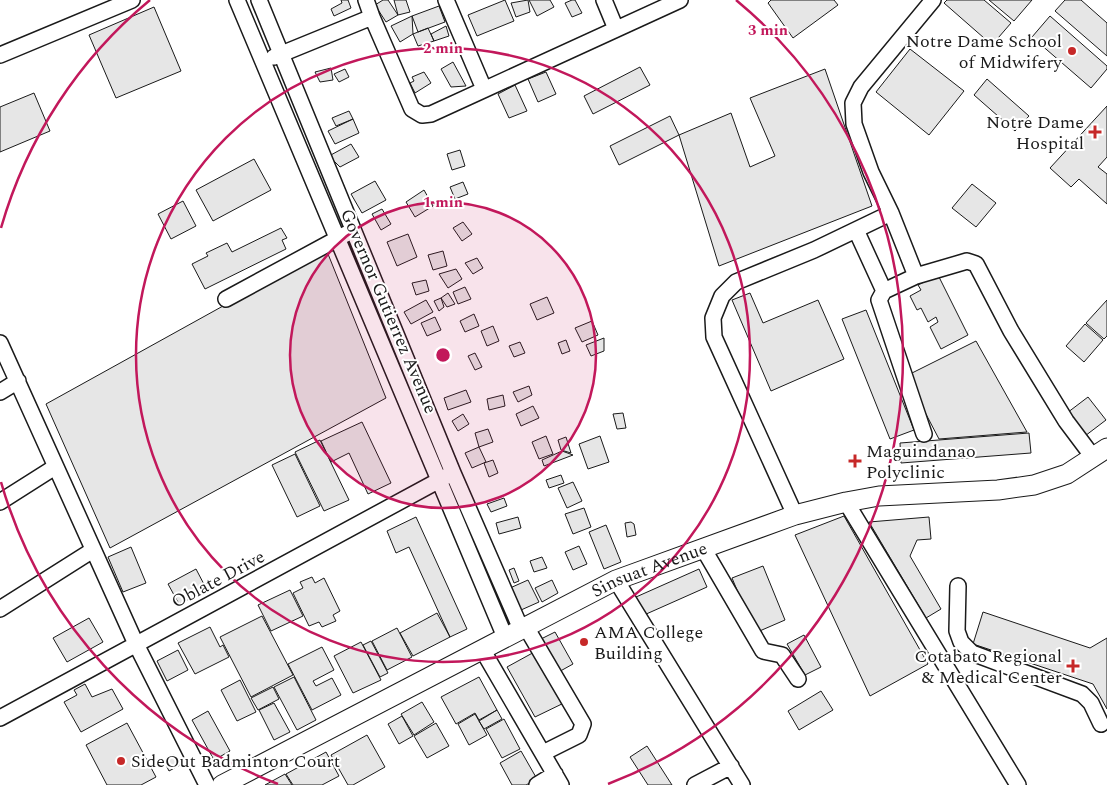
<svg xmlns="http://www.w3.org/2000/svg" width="1107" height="785" viewBox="0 0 1107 785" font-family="Spectral,serif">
	<rect width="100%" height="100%" fill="#fff"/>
	<path fill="#e6e6e6" stroke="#1a1a1a" d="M341,0H348L351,8L334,16L331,9L342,3Z
		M383,0H388L398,15L386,22L375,5Z
		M394,0H406L410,12L398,15Z
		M505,0L514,21L477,36L468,15Z
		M528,0L530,12L516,17L511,3Z
		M529,0H550L554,7L537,16Z
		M572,0H575L582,13L572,17L565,3Z
		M771,0H834L838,5L793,38L768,3Z
		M947,0H984L1011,23L992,45L944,3Z
		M989,0H1032L1014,21Z
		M1065,0H1081L1107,23V56L1055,11Z
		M439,6L445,22L418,32L412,16Z
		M154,7L181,71L116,98L89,35Z
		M412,16L413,34L400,42L391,26Z
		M1050,16L1107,66V69L1091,88L1032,37Z
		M446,26L449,36L434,41L431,34Z
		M428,28L434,41L418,46L413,34Z
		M910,49L964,91L929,135L876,92Z
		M453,62L466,86L451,87L441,69Z
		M640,67L650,85L593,114L584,96Z
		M331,68L333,80L320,82L315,72Z
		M345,69L349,77L339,82L334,74Z
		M825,69L872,206L719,266L679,135L731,113L750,167L775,156L750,98Z
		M424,72L431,83L415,93L410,83L414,81L412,77Z
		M546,72L556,94L538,102L528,79Z
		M987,79L1029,116L1015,131L974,95Z
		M515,85L527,111L509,118L498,94Z
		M34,93L50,131L0,152V107Z
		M1107,106V157L1098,167L1107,174V204L1079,179L1071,187L1050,168Z
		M349,111L353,119L336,126L332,118Z
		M670,116L679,135L619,165L610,146Z
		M353,119L359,133L335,144L328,131Z
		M351,144L359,157L340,167L329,156Z
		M460,150L465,166L452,170L447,154Z
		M254,159L271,190L213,221L196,190Z
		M375,181L386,200L362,213L351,194Z
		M463,182L468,194L455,199L450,187Z
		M972,184L996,203L976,227L952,208Z
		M424,190L433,206L415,217L406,202Z
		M183,201L196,226L171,239L158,214Z
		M382,209L391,224L381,230L372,214Z
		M463,222L472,234L462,241L453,228Z
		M281,228L287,238L282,240L286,249L205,289L192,264L208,256L206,253L227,243L232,252Z
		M408,234L417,257L397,266L387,242Z
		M326,249L386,398L110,548L46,404Z
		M443,251L447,266L433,270L428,255Z
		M477,258L483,268L473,274L465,263Z
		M456,269L462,279L448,288L439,274Z
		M938,275L968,335L941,349L930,327L938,322L936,317L928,322L921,308L917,310L910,296L921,290L918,285Z
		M426,280L429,291L416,295L412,283Z
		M465,287L471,299L458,304L453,292Z
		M448,293L455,304L447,307L441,298Z
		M750,293L763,323L818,300L844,359L771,391L732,300Z
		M547,297L554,313L537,320L530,304Z
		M441,298L444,307L439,311L434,301Z
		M426,300L433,312L411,324L404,312Z
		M1107,300V336L1104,339L1086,323Z
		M866,310L914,430L890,439L842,319Z
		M474,314L479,326L465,332L460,321Z
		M435,317L441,330L427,336L421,323Z
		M592,321L598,335L582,342L575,328Z
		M1085,324L1103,340L1084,362L1066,346Z
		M493,326L499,341L487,346L481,331Z
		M604,338V351L591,356L586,345Z
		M566,340L570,351L562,354L558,343Z
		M976,341L1027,432L939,439L906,376Z
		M520,342L525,353L514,357L509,346Z
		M475,353L482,367L475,370L468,356Z
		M529,386L532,395L518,402L513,392Z
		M466,390L471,402L448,410L444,398Z
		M503,395L505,406L489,410L487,399Z
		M1088,397L1106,420L1081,439L1063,416Z
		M533,406L539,418L521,426L516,414Z
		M623,413L626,428L617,429L613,414Z
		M463,414L469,424L458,431L452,421Z
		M362,422L391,483L368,494L349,453L331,462L321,441Z
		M488,429L493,442L479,447L475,433Z
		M1029,433L1031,453L901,463L900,443Z
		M546,436L553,454L539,459L532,442Z
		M600,436L609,462L588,469L579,444Z
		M566,437L571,453L561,450L558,440Z
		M320,440L349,500L324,511L295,452Z
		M479,447L486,462L472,468L465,453Z
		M562,451L573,455L544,466L542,460Z
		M295,454L320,506L297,517L272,465Z
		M493,460L498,473L489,477L484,463Z
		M561,475L564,483L549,488L546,480Z
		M573,482L582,501L567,508L558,488Z
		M504,498L507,506L491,512L487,504Z
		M584,508L591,527L573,534L565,514Z
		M844,516L928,664L870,696L795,535Z
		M416,517L467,629L450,637L409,547L396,553L387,531Z
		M518,517L521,528L499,534L496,523Z
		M929,517L931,539L917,540L910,556L941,609L926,618L869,522Z
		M631,522L634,524L636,535L627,537L625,523Z
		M606,525L621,562L604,569L589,532Z
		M579,546L587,564L573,570L565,552Z
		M131,547L146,583L123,592L108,557Z
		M542,557L547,568L534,572L530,561Z
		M763,566L785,620L755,633L732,578Z
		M514,568L519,581L514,583L509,570Z
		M196,569L207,590L179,604L168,584Z
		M699,569L707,587L644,615L636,597Z
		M312,577L315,583L324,578L340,611L333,615L336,621L322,627L319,622L309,626L293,593L303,588L300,582Z
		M528,580L539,602L521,610L510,588Z
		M552,580L558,593L542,602L535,588Z
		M290,590L303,616L271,631L258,605Z
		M983,612L1090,648L1107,638V709L1093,684L973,644Z
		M437,613L450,637L413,656L400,633Z
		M262,616L293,675L251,697L220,637Z
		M89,618L103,642L67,662L53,638Z
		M210,627L220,647L223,645L229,657L195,674L178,643Z
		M397,628L412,657L387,670L372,641Z
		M555,632L573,664L555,674L535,642Z
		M804,635L821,667L805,675L787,644Z
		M371,641L388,673L380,677L363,645Z
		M361,642L381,680L353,693L334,656Z
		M322,647L334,670L313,681L316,686L332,678L341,695L312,710L288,664Z
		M178,650L188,670L167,681L157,661Z
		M538,650L568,701L535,717L507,667Z
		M294,677L316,720L297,730L274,687Z
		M479,677L497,710L479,720L475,713L456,724L441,697Z
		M240,680L256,712L237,721L221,690Z
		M85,684L92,697L112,689L123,709L81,732L64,702L77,695L74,690Z
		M273,687L279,699L258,710L251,698Z
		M821,691L833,710L799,730L788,711Z
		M422,702L434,722L414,735L401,714Z
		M274,703L290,732L274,740L259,710Z
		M497,710L502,719L484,729L479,721Z
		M208,711L230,751L214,760L192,720Z
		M475,714L487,735L469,745L458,724Z
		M402,716L413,736L399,744L388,724Z
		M504,719L520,749L502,758L486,729Z
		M127,723L156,777L141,785H107L86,745Z
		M436,723L449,746L427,758L414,736Z
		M367,735L385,767L353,785H348L331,755Z
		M647,746L672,785H648L630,757Z
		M521,751L537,779L526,785H512L500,763Z
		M326,752L339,776L322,785H293L286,774Z
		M174,755L180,765L169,771L164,761Z
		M285,774L292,785H265Z"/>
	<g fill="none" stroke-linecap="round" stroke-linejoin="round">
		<g stroke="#1a1a1a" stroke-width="18">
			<path id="minor" d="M237,0L505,637
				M259,0L453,473L521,629
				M366,0L372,17
				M446,0L484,89
				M604,0L616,29
				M933,0L861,87L853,103L854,124L871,172L891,213L916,276L967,261L976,264L1011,331L1066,421L1093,457
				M0,55L132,0
				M274,57L372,17L412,109L422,115L431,114L680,0
				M856,230L884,291
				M916,276L884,291L879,300L924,434
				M226,299L346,234
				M0,343L136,644L207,785
				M0,392L18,381
				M0,502L55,467
				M846,502L1018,785
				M795,515L714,337L713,318L722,296L736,282L814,250L891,213
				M703,548L763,651L782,655L798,679
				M616,580L742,785
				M958,586L957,631L961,642L972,653L1082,694L1091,703L1101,724
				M0,609L93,550
				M526,627L583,724L579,735L543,753
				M482,649L561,785
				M0,718L447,476
				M537,785L555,774
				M695,785L731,766"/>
		</g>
		<g stroke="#1a1a1a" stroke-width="21">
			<g id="major">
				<path id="s1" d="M222,785L616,580L795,515L846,502L879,496L998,490L1034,485L1067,474L1107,448"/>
			</g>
		</g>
		<use href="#minor" stroke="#fff" stroke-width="15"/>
		<use href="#major" stroke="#fff" stroke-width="19"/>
	</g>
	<circle cx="443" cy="355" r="153" fill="#c2185b" fill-opacity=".12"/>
	<g fill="none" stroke="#c2185b" stroke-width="2.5">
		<circle cx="443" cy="355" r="153"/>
		<circle cx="443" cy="355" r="307"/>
		<path d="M278 784A460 460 0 0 1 1 482M1 228A460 460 0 0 1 150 0M736 0A460 460 0 0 1 608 784"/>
	</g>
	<g fill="#c62828" stroke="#fff" stroke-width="2">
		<circle cx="1072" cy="51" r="5"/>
		<path d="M1092.5 124.5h5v5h5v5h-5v5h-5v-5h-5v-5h5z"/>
		<path d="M852.5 453.5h5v5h5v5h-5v5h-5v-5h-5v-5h5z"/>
		<circle cx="584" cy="642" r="5"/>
		<path d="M1070.5 658.5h5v5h5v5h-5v5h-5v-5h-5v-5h5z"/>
		<circle cx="121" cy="761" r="5"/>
	</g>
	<g text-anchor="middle" stroke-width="4" stroke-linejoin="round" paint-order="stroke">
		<g font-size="18" fill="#1a1a1a" stroke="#fff" text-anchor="end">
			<text x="1062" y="47">Notre Dame School<tspan x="1062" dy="21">of Midwifery</tspan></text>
			<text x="1084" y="128">Notre Dame<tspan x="1084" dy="21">Hospital</tspan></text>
			<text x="866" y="457" text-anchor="start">Maguindanao<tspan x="866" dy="21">Polyclinic</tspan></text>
			<text x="594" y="638" text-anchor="start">AMA College<tspan x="594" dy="21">Building</tspan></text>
			<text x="1062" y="662">Cotabato Regional<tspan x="1062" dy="21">&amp; Medical Center</tspan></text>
			<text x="131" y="767" text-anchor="start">SideOut Badminton Court</text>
		</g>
		<g font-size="18" fill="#1a1a1a" stroke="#fff">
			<text transform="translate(389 311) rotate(67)" y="6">Governor Gutierrez Avenue</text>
			<text dy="6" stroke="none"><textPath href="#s1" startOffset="479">Sinsuat Avenue</textPath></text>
			<text transform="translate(218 579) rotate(-28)" y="6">Oblate Drive</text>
		</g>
	</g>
	<circle cx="443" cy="355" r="8" fill="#c2185b" stroke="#fff" stroke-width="2.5"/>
	<g font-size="15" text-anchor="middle" font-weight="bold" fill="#c2185b" stroke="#fff" stroke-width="4" stroke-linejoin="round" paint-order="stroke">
		<text x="768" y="35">3 min</text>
		<text x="443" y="53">2 min</text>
		<text x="443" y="207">1 min</text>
	</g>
</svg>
